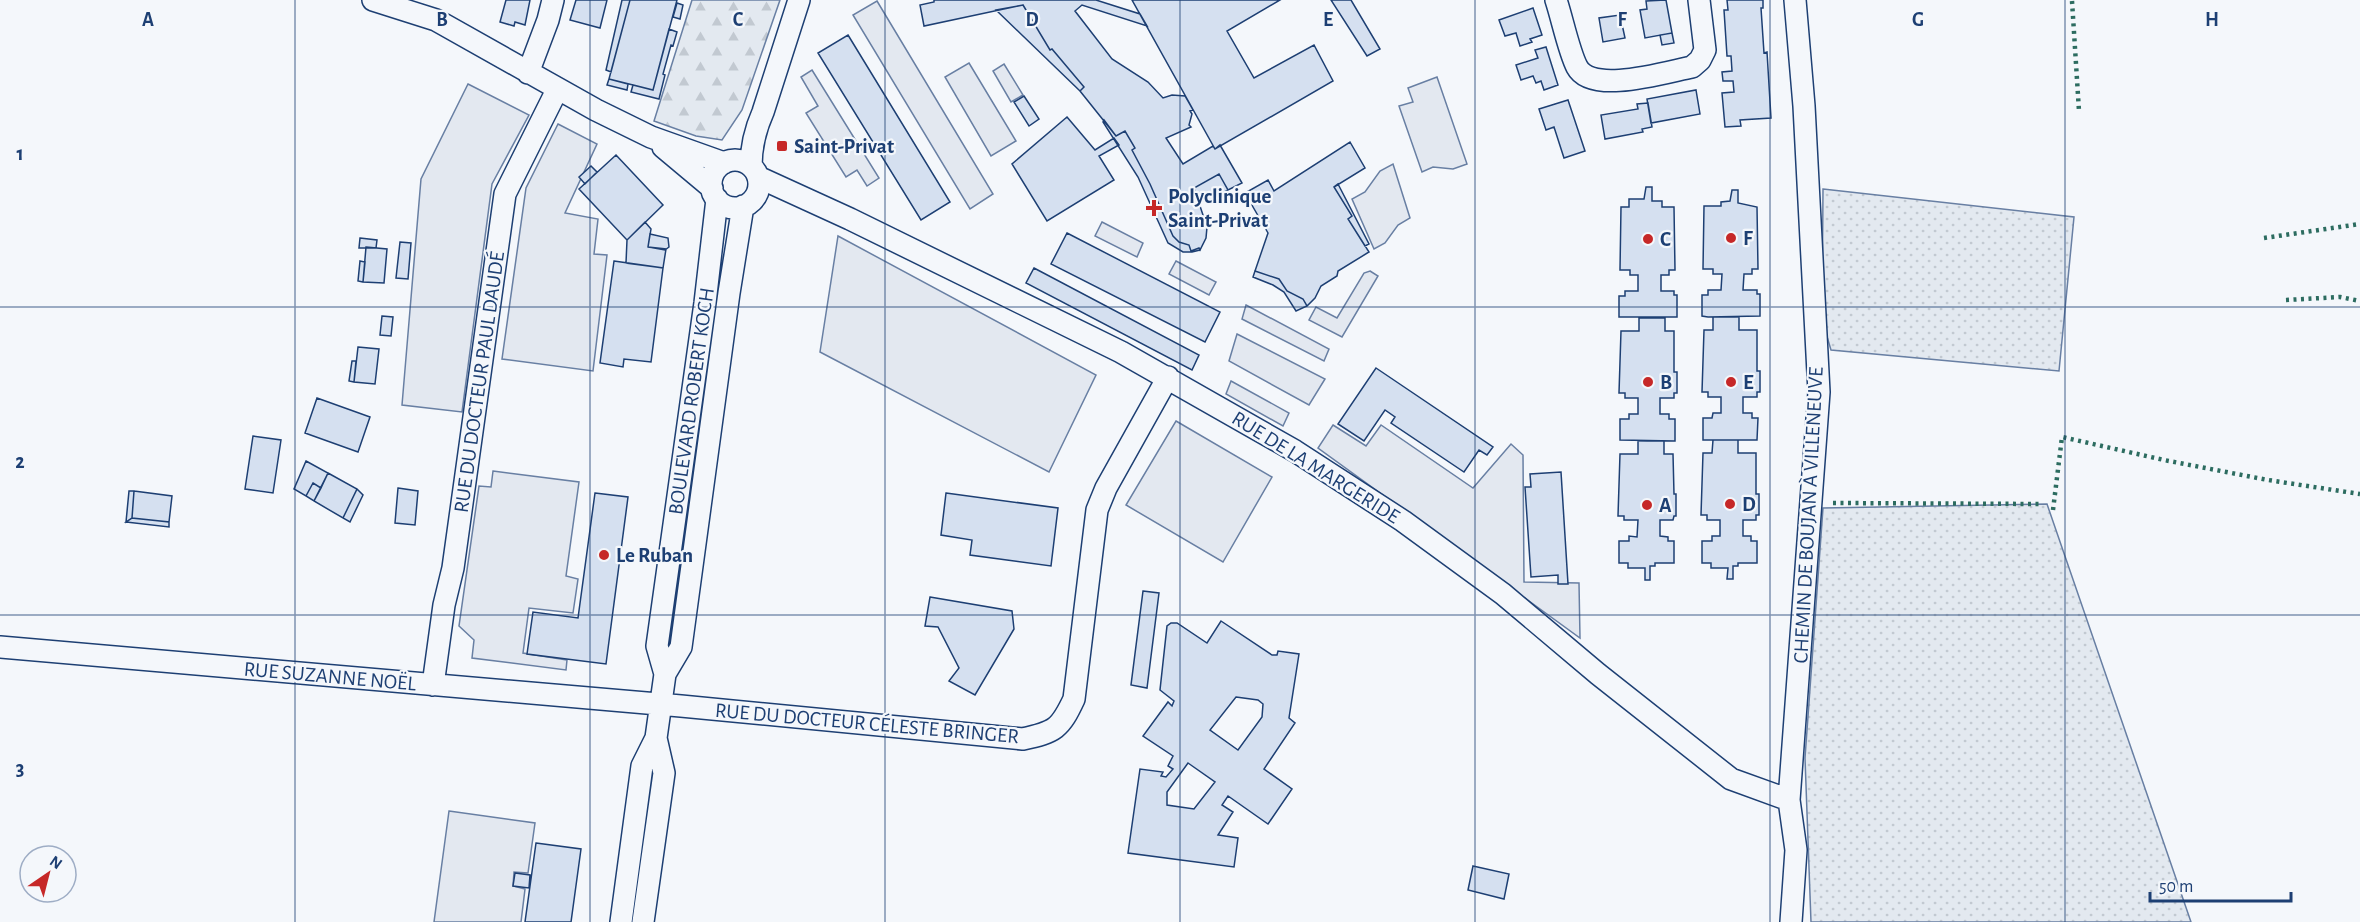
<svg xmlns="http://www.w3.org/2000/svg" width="2360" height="922" viewBox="0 0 2360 922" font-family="'Alegreya Sans',sans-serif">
	<defs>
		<pattern id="grass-dots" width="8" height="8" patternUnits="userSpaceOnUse" patternTransform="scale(1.5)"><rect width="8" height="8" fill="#e3e9f0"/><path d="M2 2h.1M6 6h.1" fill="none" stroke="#c2c9d1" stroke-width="1.8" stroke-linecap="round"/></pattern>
		<pattern id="forest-firs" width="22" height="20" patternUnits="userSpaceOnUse" patternTransform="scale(1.5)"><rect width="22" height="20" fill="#e3e9f0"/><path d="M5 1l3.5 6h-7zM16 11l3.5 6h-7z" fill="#c2c9d1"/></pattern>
	</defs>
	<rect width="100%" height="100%" fill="#f4f7fb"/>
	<path fill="url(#grass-dots)" stroke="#687fa3" stroke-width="1.5" d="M1823,189L2074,217L2059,371L1831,350L1822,320Z
		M2047,504L2191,922H1811L1805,758L1823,508Z"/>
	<path fill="url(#forest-firs)" stroke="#687fa3" stroke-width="1.5" d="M692,0H780L742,110L722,140L696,136L654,121Z"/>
	<path fill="#e3e8f0" stroke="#687fa3" stroke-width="1.5" d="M877,1L993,194L970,209L853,15Z
		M969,63L1016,141L991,156L945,77Z
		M1004,64L1023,95L1011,102L993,71Z
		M812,70L879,178L867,186L857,170L846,177L806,113L818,106L801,77Z
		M1437,77L1467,164L1453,169L1433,167L1422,172L1399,106L1413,102L1408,88Z
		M468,84L529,115L492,184L462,412L402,405L421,179Z
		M558,124L597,144L565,213L598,219L594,254L607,255L593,371L502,359L526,188Z
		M1393,164L1410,218L1398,225L1385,243L1374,249L1352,199L1365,192L1380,171Z
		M1102,222L1143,243L1137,257L1095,236Z
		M838,236L1096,375L1049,472L820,352Z
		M1176,261L1216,282L1209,295L1169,274Z
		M1370,271L1378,276L1342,337L1309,320L1316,307L1337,318L1364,273Z
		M1246,305L1329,349L1324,361L1242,319Z
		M1237,334L1325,379L1309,405L1229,361Z
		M1231,381L1289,413L1283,426L1226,394Z
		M1176,421L1272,477L1223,562L1126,505Z
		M1333,425L1366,446L1381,425L1473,488L1511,444L1523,455L1524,582L1579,583L1580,638L1318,448Z
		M493,471L579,482L566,576L578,579L573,613L529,608L523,653L567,660L566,670L472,658L474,640L459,626L479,486L491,487Z
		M449,811L535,823L528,873L514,872L513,886L525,889L521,922H434Z"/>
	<path fill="#d5e0f0" stroke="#1d3f73" stroke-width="1.5" fill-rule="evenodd" d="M506,0H530L525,25L515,22L514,26L500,22Z
		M576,0H607L600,28L570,20Z
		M622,0H630L611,72L606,70Z
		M630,0H677L653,90L609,79Z
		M934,0H1096L1140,14L1147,26L1082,5L1075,11L1112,59L1148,82L1163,98L1172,95L1185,96L1193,110L1190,111L1192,114L1189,125L1191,127L1166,138L1183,164L1213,146L1215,149L1220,145L1242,183L1228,190L1219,174L1194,188L1207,227L1206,238L1200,250L1199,248L1191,251L1189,245L1179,242L1173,236L1150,184L1132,150L1135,148L1125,131L1116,136L1080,91L1084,87L1052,49L1050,50L1023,5L924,26L920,5L934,2Z
		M1132,0H1280L1227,31L1254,78L1314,45L1333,81L1215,149Z
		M1331,0H1351L1380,49L1367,56Z
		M1666,0L1672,33L1645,38L1640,10L1647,9L1646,1Z
		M1727,0H1763V8H1761L1764,53L1767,52L1771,118L1740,120L1741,126L1725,127L1722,93L1734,92L1733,81H1723L1722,72L1732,71L1731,56H1727L1724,10H1728Z
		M677,3L683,5L680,19L673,17Z
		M1023,5L1050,50L1052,49L1084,87L1080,91L996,10Z
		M1533,8L1542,35L1530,39L1532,42L1520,46L1516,33L1505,36L1499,20Z
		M1620,15L1625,38L1603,42L1599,18Z
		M669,29L677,32L673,46L671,45L663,74L665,75L659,99L631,92L633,85L653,90Z
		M1672,33L1674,43L1662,45L1660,35Z
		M848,35L950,202L921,220L818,53Z
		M1546,47L1558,85L1544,90L1541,81L1536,83L1533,76L1521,80L1516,65L1538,58L1535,50Z
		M609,79L628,84L627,90L607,85Z
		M1696,90L1700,114L1651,123L1647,99Z
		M1024,96L1039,119L1029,126L1014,102Z
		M1568,100L1585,151L1564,158L1554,127L1546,130L1539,109Z
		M1648,103L1652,127L1642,129L1643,132L1605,139L1601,115L1638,109L1637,104Z
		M1067,117L1095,150L1114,138L1119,145L1099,156L1114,180L1047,221L1012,164Z
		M1104,120L1116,136L1125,131L1135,148L1132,150L1150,184L1173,236L1179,242L1189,245L1191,251L1199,248L1200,250L1192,252H1183L1168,243L1138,177L1103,122Z
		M1350,142L1365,168L1334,187L1352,216L1348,219L1369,252L1338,271L1337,276L1321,286L1315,298L1307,306L1303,299L1287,291L1279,279L1255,271L1268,233L1245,193L1268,180L1274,191Z
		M616,155L663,205L627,240L579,189Z
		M591,166L597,172L585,184L579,177Z
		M1219,174L1228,190L1207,202L1206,200L1200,202L1194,188Z
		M1338,184L1369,244L1365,246L1348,219L1352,216L1334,187Z
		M1646,187H1652V201H1662V207H1674L1675,270H1669V275H1661V291H1674V295H1677V317H1619V296H1625V291H1638V275H1630V270H1620L1621,207H1629V199H1644Z
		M1732,190H1738V203L1757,207L1758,269H1752V274H1744L1743,290H1757V294H1760V316L1708,317L1702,316V295H1708V290H1721L1722,274H1713V269H1703L1704,206H1721V202L1730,201Z
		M645,222L651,229L648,247L666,249L663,268L626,263L627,240Z
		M1067,233L1220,312L1205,342L1051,264Z
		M650,234L668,238L669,247L665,250L648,247Z
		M360,238L377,240L376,248H359Z
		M400,242L411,243L408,279L396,278Z
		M366,247L387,249L384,283L363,282Z
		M360,261L365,262L363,282L358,281Z
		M614,261L663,268L651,362L624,359L623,367L600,363Z
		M1034,268L1199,355L1192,370L1026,283Z
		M1255,271L1279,279L1287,291L1303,299L1307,306L1296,311L1284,292L1273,285L1253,277Z
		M382,316L393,317L391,336L380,335Z
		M1713,317H1739V330H1757V371H1760V392H1757V397H1743V413H1752V418H1758L1757,440H1703V418H1712L1713,413H1721V397H1708V392H1702L1704,330H1713Z
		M1639,318H1665V331H1674V372H1677V393H1674V398H1660V414H1669V419H1675V441L1620,440V419H1629V414H1638V398H1625V393H1619L1621,331H1639Z
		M358,347L379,349L375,384L354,382Z
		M352,361H356L354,382L349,381Z
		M1376,368L1493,447L1487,455L1479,450L1464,472L1391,423L1395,417L1385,410L1364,441L1338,424Z
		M317,398L370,417L358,452L305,433Z
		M253,436L281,440L273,493L245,489Z
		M1713,440H1738V453H1756V494H1759V515H1756V520H1743V536H1751V541H1757V563H1738V566H1733V579H1727L1728,568H1711V563H1702V541H1712V536H1720V520H1707V515H1701L1703,453H1712Z
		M1638,441H1664V454H1673L1674,494H1676V516H1674L1673,520H1660V536L1668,537V541H1674V563H1655V566H1650V580H1645V568H1628V563H1619V541H1629V536L1637,537L1638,520H1624V516H1618L1620,454H1638Z
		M306,461L328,473L321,488L313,483L306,496L294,489Z
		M1561,472L1568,584H1558V575L1531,577L1525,487H1531L1530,474Z
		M328,473L357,489L343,518L314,501Z
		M313,483L321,488L314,501L306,496Z
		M398,488L418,491L415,525L395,523Z
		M357,489L363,495L350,522L343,518Z
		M129,491H134L132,518L126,522Z
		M134,491L172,496L169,522L132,518Z
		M595,493L628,497L606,664L527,654L533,612L578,618Z
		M946,493L1058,508L1051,566L970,555L972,540L941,535Z
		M132,518L169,522V527L126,522Z
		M1143,591L1159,593L1147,688L1131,685Z
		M930,597L1012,611L1014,629L975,695L949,681L959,668L938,627L925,626Z
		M1221,621L1272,655H1277L1278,651L1299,654L1289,718L1295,723L1264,769L1292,789L1268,824L1228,796L1222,805L1233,812L1218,835L1238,838L1234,867L1128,853L1140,769L1163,772L1161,776L1166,777L1173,769L1168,766L1173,756L1143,736L1168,702L1172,706L1174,701L1160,690L1167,626L1171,623H1177L1207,643ZM1236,697L1258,700L1263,704L1262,717L1238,750L1210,730ZM1188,763L1215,782L1194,809L1167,805V792Z
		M536,843L581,849L571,922H525Z
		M1473,866L1509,874L1504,899L1468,890Z
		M515,873L530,875L529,888L513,886Z"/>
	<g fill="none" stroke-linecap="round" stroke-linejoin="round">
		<g stroke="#1d3f73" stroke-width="24">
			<path id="minor" d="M373,0L436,20L596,110L651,137L724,163
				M1556,0C1562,18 1569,52 1577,67C1592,95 1666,72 1692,67L1700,60L1705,50L1699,0
				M528,73L548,20L553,0
				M663,147L712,188
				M711 184a24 24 0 1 1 48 0a24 24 0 1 1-48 0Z
				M751,166C751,146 755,130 763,112L799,0
				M758,177L850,219L1121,352L1295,451L1403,521L1503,594L1598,674L1731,779L1789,800
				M0,647L681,706L1023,739C1055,732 1060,729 1074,699L1097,510L1106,488L1168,377
				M665,674L681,647L729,293L743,206
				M433,685L444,605L453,568L505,194L557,90
				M621,922L642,766L656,738
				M643,922L664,773L656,738L665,674L657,646L705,303L717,199
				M1791,922L1796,850L1789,800L1819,392L1804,106L1795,0"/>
		</g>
		<use href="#minor" stroke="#f4f7fb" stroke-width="21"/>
		<path stroke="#2c6c60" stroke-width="4.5" stroke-dasharray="3 4.5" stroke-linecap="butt" d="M2072,1L2079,111
			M2264,238L2360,224
			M2286,300L2340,297L2360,301
			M1833,503L2042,504
			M2053,510L2062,437L2164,460L2268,480L2360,494"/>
	</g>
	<path fill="none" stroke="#1d3f73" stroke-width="1.5" stroke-opacity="0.55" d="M295,0V922M590,0V922M885,0V922M1180,0V922M1475,0V922M1770,0V922M2065,0V922M0,307H2360M0,615H2360"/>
	<g fill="#c62828" stroke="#f4f7fb" stroke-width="2">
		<rect x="776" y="140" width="12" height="12" rx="3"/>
		<path d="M1151 199h6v6h6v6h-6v6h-6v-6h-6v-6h6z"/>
		<circle cx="1731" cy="238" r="6"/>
		<circle cx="1648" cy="239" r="6"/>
		<circle cx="1648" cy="382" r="6"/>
		<circle cx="1731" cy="382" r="6"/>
		<circle cx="1730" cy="504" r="6"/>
		<circle cx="1647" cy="505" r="6"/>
		<circle cx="604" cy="555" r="6"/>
	</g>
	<g text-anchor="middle" stroke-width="4.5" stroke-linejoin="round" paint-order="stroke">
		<g font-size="21" font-weight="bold" fill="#1d3f73" stroke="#f4f7fb" text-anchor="start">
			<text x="794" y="153">Saint-Privat</text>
			<text x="1168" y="203">Polyclinique<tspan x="1168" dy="24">Saint-Privat</tspan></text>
			<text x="1743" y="245">F</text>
			<text x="1660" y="246">C</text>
			<text x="1660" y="389">B</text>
			<text x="1743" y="389">E</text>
			<text x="1742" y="511">D</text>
			<text x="1659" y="512">A</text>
			<text x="616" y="562">Le Ruban</text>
		</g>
		<g font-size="21" fill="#1d3f73" stroke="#f4f7fb">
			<text transform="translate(479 382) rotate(-82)" y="7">RUE DU DOCTEUR PAUL DAUDÉ</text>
			<text transform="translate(691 401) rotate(-82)" y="7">BOULEVARD ROBERT KOCH</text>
			<text transform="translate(1316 467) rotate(32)" y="7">RUE DE LA MARGERIDE</text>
			<text transform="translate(1808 515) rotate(-87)" y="7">CHEMIN DE BOUJAN À VILLENEUVE</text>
			<text transform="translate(330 676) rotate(5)" y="7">RUE SUZANNE NOËL</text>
			<text transform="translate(867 723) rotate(5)" y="7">RUE DU DOCTEUR CÉLESTE BRINGER</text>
		</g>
	</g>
	<g font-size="20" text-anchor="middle" font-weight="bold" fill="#1d3f73" stroke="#f4f7fb" stroke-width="4.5" stroke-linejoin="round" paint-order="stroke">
		<text x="148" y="26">A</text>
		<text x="442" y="26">B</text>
		<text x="738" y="26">C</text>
		<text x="1032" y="26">D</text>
		<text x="1328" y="26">E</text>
		<text x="1622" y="26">F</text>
		<text x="1918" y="26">G</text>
		<text x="2212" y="26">H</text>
		<text x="20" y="160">1</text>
		<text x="20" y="468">2</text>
		<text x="20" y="775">3</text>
	</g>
	<g transform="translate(48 874) rotate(35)"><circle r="28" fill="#f4f7fb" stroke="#9eadc5" stroke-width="1.5"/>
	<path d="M0-4.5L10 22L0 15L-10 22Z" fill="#c62828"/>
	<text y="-9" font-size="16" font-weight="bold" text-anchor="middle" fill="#1d3f73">N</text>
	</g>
	<path d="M2150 892v9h141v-9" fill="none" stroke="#1d3f73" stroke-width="3"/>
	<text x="2159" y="892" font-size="18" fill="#1d3f73" stroke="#f4f7fb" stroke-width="4.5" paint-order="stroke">50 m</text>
</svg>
